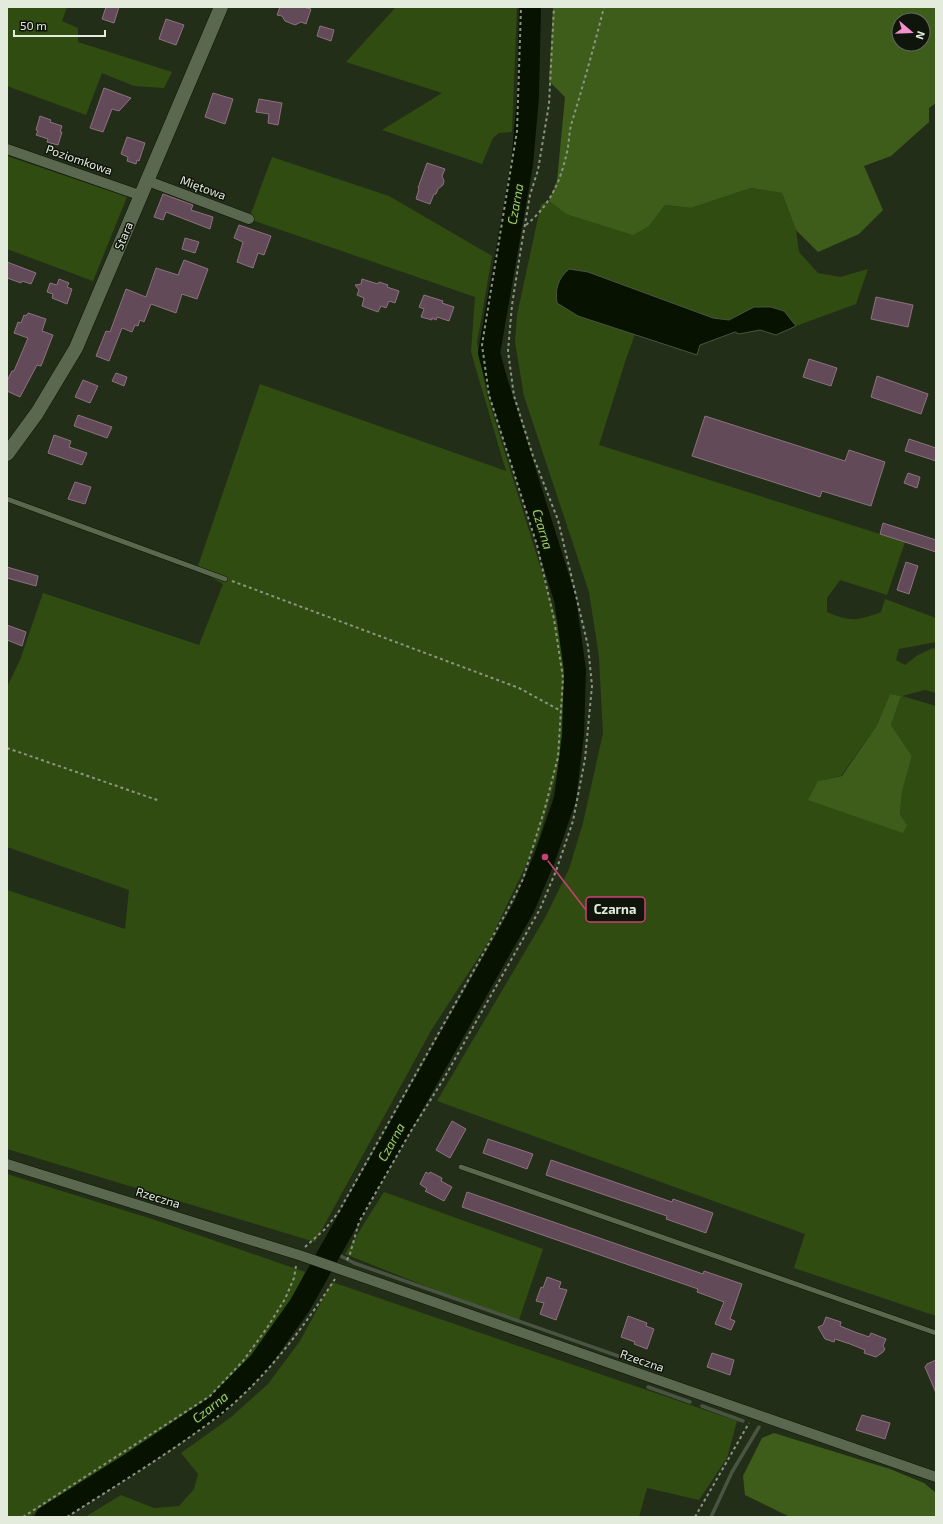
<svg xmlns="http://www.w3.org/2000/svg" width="943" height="1524" viewBox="0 0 943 1524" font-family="'Exo 2',sans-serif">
	<rect width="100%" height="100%" fill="#232e19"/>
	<path fill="#314c11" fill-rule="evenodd" d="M7,7H67L62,21L78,28V42L172,72L164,88L134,86L102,73L86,115L7,86Z
		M393,7H517L512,132L499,133L493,138L482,164L382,130L442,93L346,62L395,8Z
		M7,156L127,197L93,281L7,249Z
		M272,157L389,196L492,256L477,343L487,395L558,624L567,693L560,762L539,838L491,938L432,1029L315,1242L7,1149V890L125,929L129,890L7,847V687L20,660L43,593L199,645L223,584L197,569L260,384L506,471L471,352L475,297L249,219Z
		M751,188L782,193L796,230L799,252L818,273L840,277L868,269L856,304L796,326L784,311L754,307L729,320L713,318L588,272L569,269L562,276L556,292L578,316L635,334L625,362L599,445L905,542L887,595L840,580L827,598V612C851,622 857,621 881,612L885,599L936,618V642L899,649L896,660L905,665L918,655L933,648L936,649V693L925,690L902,696L936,706V1316L794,1268L805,1234L437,1101L546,916L569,869L583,823L603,733L599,657L589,592L524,396L515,342L517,315L541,204L549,201L566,214L649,226L665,205L691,208ZM890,694L901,696L891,725L912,756L902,792L900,814L907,825L818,781L841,776L877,725Z
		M7,1174L152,1219L305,1272L296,1292L261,1349L213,1398L129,1454L29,1517H7Z
		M384,1192L543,1249L518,1323L345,1254Z
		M332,1282L737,1421L727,1458L699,1500L647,1488L639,1517H85L121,1495L154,1508L179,1506L194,1489L198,1474L181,1453L230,1418L268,1384L300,1341Z"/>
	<path fill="#3e5d1b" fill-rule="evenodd" d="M553,7H936V103L929,108V122L891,156L864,166L883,210L859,234L818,252L796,230L782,193L751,188L691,208L665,205L649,226L633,235L566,214L549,201L557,181L565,97L549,81ZM899,20H923V44H899Z
		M890,694L901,696L891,725L912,756L902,792L900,814L907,825L903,833L808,800L818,781L842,776L877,725Z
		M774,1433L890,1469L924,1483L936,1493V1517H790L745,1495L743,1476L762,1438Z"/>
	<path fill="#071300" stroke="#495442" d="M569,269L588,272L713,318L729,320L754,307H771L784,311L796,326L776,335L760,330L739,334L735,332L700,345L697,355L578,316L557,303C555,288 558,279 569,269Z"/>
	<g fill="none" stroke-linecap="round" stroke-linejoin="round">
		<path stroke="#495442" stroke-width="3.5" d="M331,1249L339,1255L354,1263L655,1369
			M648,1387L690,1402
			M702,1406L743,1421
			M711,1517L732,1472L759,1427"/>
		<path stroke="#071300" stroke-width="22" d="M46,1517L130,1464L216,1406L259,1363L300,1305L524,907L545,857L565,799L573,735L575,670L565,599L496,379L489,353L522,164L528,97L530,7"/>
	</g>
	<path fill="#634a58" stroke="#8d7180" d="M106,7H119L114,23L102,19Z
		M280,7H303L311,9L306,24L301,22L295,25L285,21L282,16L277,15Z
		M166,19L184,25L176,45L159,39Z
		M320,26L334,30L331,41L317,36Z
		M104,88L131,98L119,111L112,109L103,132L90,128Z
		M213,93L233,99L225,124L205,117Z
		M259,99L282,103L278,125L268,123L269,114L256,112Z
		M40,116L51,120L50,122L62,126L60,132H62L58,145L47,142L48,139L36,135L38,131L36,130Z
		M127,137L145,143L139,161L137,160L136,164L127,161L128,157L121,154Z
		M427,163L445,169L442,176L444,181L443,185L438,189L436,194H434L430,204L416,199L419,189L418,188Z
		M163,194L193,205L191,210L213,217L210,229L166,212L163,220L154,217Z
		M239,225L271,236L264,255L258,253L253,268L237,262L243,242L234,238Z
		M185,238L199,242L195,253L182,249Z
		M184,260L208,269L197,299L182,294L176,313L151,304L144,322L140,320L138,326L135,325L132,332L122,328L109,361L96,356L106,331L110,332L126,289L146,297L156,268L178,275Z
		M7,262L36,273L31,284L22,281L21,283L7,278Z
		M59,279L69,283L67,287L72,289L67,304L52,298L53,294L47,292L50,283L57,285Z
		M362,279L378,284L379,282L388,285L387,287L399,291L395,303L389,301L386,308L381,306L378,312L362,306L364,298L357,295L359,290L355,285L361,284Z
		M424,295L443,301L442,303L454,307L449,321L437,317L436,320L432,318V320L421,317L424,309L419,307Z
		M876,297L913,305L908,327L871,319Z
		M28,313L46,319L42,331L53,335L41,366L37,365L20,397L7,391V381L12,371H14L28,338L14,333L18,322L21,323L24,315L26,316Z
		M809,359L837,368L831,386L803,377Z
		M116,373L127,377L124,386L112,381Z
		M877,376L928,394L921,414L871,397Z
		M83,380L98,386L90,403L75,397Z
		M78,415L112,427L107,438L74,426Z
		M705,416L845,461L849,450L885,462L871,506L822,491L820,497L692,456Z
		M54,435L71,441L69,447L87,453L82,465L48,453Z
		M909,439L936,448V461L905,451Z
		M908,473L920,477L917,488L904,483Z
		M75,482L91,487L85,504L68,499Z
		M883,523L936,540V552L880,534Z
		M906,562L918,566L909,594L897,590Z
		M7,567L38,576L36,586L7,578Z
		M7,625L26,632L22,646L7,640Z
		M452,1121L466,1129L450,1158L436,1150Z
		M488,1139L533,1154L527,1169L483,1153Z
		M551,1160L672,1202L673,1199L713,1213L706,1233L666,1219L667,1216L546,1175Z
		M426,1172L429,1174L430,1172L442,1178L441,1181L452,1187L444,1201L425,1191L427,1189L420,1184Z
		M467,1192L703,1274L704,1271L742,1284L730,1319L735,1321L731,1330L715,1324L724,1302L697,1292L698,1289L462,1207Z
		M547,1277L561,1282L559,1288L567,1290L556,1320L540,1314L544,1303L536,1301L541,1287L543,1288Z
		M628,1316L647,1323L646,1326L654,1329L647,1349L634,1344L635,1342L621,1337Z
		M826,1317L841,1322L840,1326L855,1332L869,1337L871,1333L886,1339L883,1346L885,1349L883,1352L876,1357L864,1353L865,1350L850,1344L835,1339L834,1342L825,1339L818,1327L823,1325Z
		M712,1353L734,1360L730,1375L707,1367Z
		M936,1360V1393L925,1367L927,1364Z
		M862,1415L890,1423L885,1439L856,1430Z"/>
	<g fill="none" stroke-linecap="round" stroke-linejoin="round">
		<g stroke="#0c1603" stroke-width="6">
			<path id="lane" d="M7,499L225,579
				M461,1167L936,1333"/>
		</g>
		<g stroke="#0c1603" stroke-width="11">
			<path id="street" d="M7,149L142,196
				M148,181L249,219
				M7,1164L302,1256L936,1477"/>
		</g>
		<g stroke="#0c1603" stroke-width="15">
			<path id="secondary" d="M7,454L37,413L76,348L221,7"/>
		</g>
		<path stroke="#8c9584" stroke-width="2" stroke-dasharray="3 3" stroke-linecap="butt" d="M526,225C550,205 560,183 567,152C569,143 569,134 571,125C583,86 594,47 604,7
			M232,581L519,688L561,711
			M7,748L160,801
			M305,1247L325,1229L338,1213L507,911L523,879L545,808L558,757L563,678L554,619L537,545L489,395L482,345L517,131L521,7
			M347,1260L350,1254L359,1222L411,1131L443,1080L540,909L556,871L573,821L585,759L592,686L588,646L558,520L533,456L514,396L508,351L512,305L521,248L530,195L538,170L549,104L554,7
			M23,1517L210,1396L243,1361L267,1328L285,1299L294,1278L296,1266
			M67,1517C118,1484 172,1452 221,1414C267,1377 303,1328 335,1279
			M695,1517L749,1423"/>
		<use href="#lane" stroke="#5b6850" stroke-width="5"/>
		<use href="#street" stroke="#5b6850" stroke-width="10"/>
		<use href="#secondary" stroke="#5b6850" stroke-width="14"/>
	</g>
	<g text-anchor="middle" stroke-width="3" stroke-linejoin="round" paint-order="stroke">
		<g font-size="12" fill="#e3ebdd" stroke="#10150b">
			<text transform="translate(79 160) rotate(19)" y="4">Poziomkowa</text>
			<text transform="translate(203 188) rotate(20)" y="4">Miętowa</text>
			<text transform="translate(124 236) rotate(-67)" y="4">Stara</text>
			<text transform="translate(158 1198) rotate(17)" y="4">Rzeczna</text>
			<text transform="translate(642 1361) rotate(19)" y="4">Rzeczna</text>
		</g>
		<g font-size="13" font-style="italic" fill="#9bd362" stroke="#10150b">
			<text transform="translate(515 204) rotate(-80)" y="5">Czarna</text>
			<text transform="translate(543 529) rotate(73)" y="5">Czarna</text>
			<text transform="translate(391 1142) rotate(-61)" y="5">Czarna</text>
			<text transform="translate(210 1407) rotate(-38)" y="5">Czarna</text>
		</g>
	</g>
	<path fill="none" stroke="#c94275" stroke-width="1.5" d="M545 857L586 910"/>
	<circle fill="#c94275" stroke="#10150b" stroke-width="1.5" cx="545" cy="857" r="4"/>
	<rect fill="#10150b" stroke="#c94275" stroke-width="1.5" x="586" y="897" width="59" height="25" rx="4"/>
	<g font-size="13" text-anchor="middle" font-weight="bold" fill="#e3ebdd">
		<text x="615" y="914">Czarna</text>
	</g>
	<rect width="943" height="1524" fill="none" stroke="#e3ebdd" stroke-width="16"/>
	<g transform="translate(911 32) rotate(109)"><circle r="19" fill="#10150b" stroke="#646b5f"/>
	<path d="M0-3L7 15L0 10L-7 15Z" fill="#f790cd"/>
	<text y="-6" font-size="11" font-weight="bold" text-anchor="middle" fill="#e3ebdd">N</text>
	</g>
	<path d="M14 30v6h91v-6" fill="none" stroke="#e3ebdd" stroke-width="2"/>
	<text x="20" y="30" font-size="12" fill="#e3ebdd" stroke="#10150b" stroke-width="3" paint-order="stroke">50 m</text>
</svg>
